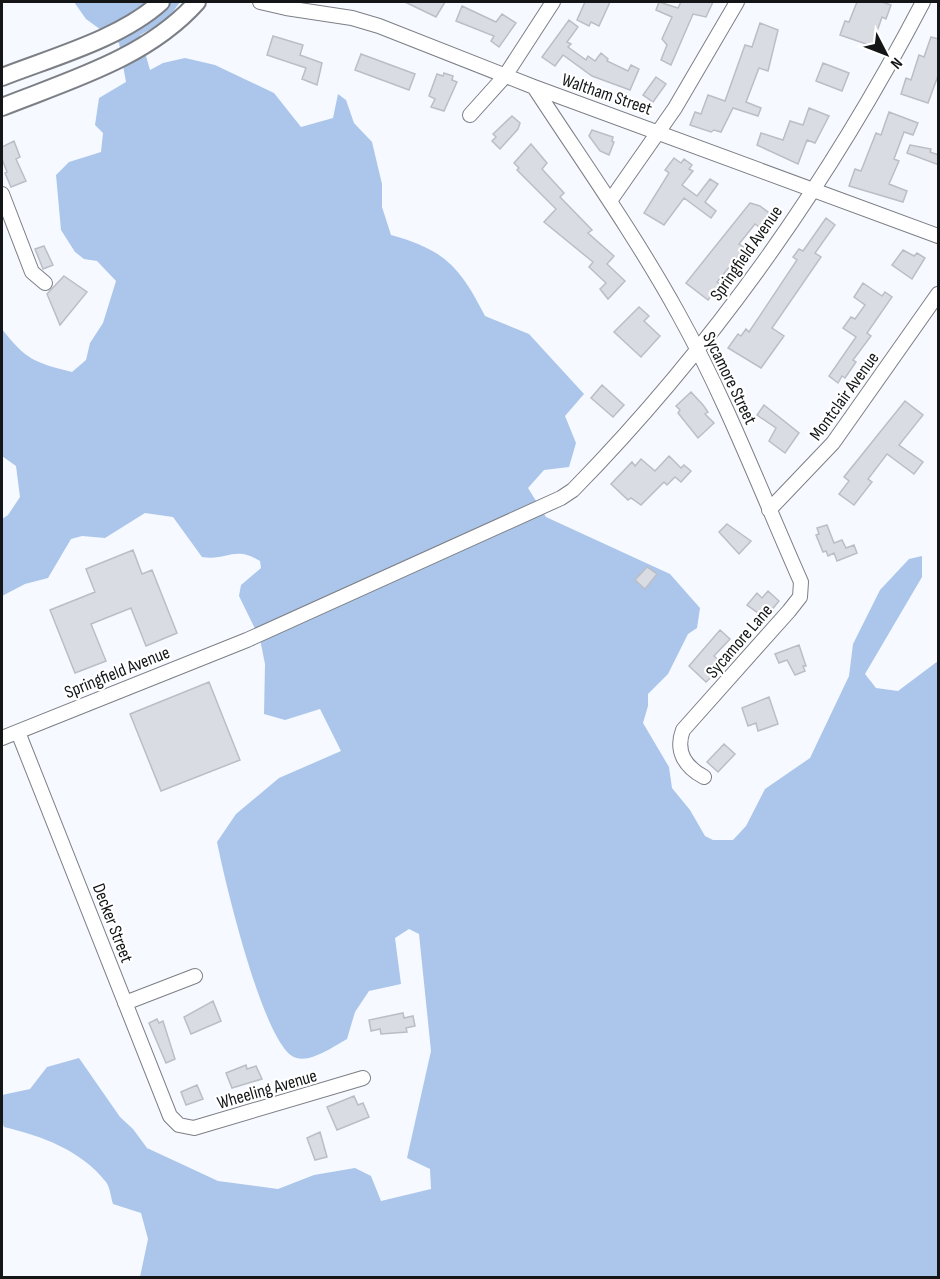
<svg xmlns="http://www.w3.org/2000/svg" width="940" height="1279" viewBox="0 0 940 1279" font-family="'Sofia Sans Condensed',sans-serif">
	<rect width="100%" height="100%" fill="#f6f9ff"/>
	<path fill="#abc6ea" d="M74,2H180L167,20L140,35L150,70L163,63L185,58L215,65L274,93L301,127L333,118L338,94L346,100L354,123L372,142L382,184V207L391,235C445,250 460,267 485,316L529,334L584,394L565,416L576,443L569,467L544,470L528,488L546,517L670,574L700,608L697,628L688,634L668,674L648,694V706L643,723L669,767L672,788L690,810L705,836L713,840H733L746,826L765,789L810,758L849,676L853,644L880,590L909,559L922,556V577L865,674L876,688L898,691L938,661V1277H140L148,1239L141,1213L113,1204C111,1198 110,1187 106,1182C81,1150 42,1136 4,1127L2,1121V1095L30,1089L47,1067L79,1058L120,1117L133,1129L147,1148L218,1181L278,1189L314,1175L355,1168L371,1176L381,1201L431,1189L430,1169L407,1158L431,1051L419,934L409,929L395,938L401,984L369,991L355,1012L347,1039C334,1046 307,1066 292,1056C262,1037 225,882 217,842L236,814L279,778L341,751L320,709L285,720L264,714L265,664L260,639L239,596L241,585L261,568L260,561C234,545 228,561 202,557L173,517L145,513L105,538L82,536L71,539L48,578L25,584L2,596V519L8,515L20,497L16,466L2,456V329C25,359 35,363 72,372L86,360L90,343L103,323L116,281L97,261L84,259L75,252L61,230L56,175L69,162L101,152L103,133L95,125L99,98L126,82L119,43L86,19Z"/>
	<path fill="#d9dce2" stroke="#bbbec4" stroke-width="1.5" d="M405,2H445L436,17Z
		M585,2H610L599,26L591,22L589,26L577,20Z
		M659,2L678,8L681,2H713L706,17L693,14L671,65L661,60L667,45L662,39L672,17L656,10Z
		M857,2H882L891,5L886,19L882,17L872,46L840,35L845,21L849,22Z
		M462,6L496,22L502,14L516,23L499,47L491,41L494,36L456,21Z
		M569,20L578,27L567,42L571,44L568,47L586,60L588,56L595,61L601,53L608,59L607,61L628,71L631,65L639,69L630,90L592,76L563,55L555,66L542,57Z
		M760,23L778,30L768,71L759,68L746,102L761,108L758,116L733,108L721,132L714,130L711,132L690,125L695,112L701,114L708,95L725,101L745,45L752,47Z
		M273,36L303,45L300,55L322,63L317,85L302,79L306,68L267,55Z
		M931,37L939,39V73L928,103L901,94L906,78L911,80L919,55L924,57Z
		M361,54L415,74L409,90L355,70Z
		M823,63L849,73L842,91L816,81Z
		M444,73L453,76L452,80L457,82L444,111L431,107L435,99L429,96L437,74L443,76Z
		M656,77L666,84L653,102L643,95Z
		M809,108L829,116L815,143L807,140L798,164L757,145L761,133L783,140L790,121L803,125Z
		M889,112L918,123L913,135L904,132L894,159L899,161L889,184L907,191L903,202L849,186L855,169L861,171L876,133L881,135Z
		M512,116L520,123L518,129L500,149L492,141L496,137L493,134Z
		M592,130L613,137L612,141L614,142L609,155L600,151L589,136Z
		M14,141L20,157L16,159L26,181L11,187L5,173L7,172L2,159V147Z
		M531,144L547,163L542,169L564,193L560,197L592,230L588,233L614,256L607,264L625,281L608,299L600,289L606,283L589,267L593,262L544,222L556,209L517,170L519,168L514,163Z
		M910,145L931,149L930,152L939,155V165L907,153Z
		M674,158L681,163L684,159L692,165L689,169L693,171L682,185L697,196L710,179L718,184L705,202L716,211L711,218L684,198L664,225L644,213L669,173L665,170Z
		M750,203L760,206L773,216L763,230L755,224L739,244L745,248L717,282L720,284L708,300L686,283Z
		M826,218L835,225L815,253L821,257L772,328L784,336L761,368L728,348L738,334L741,336L746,329L749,332L797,260L793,257L799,249L803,251Z
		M44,246L53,265L43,269L35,249Z
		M903,250L914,256L917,253L925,258L912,279L892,265Z
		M64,276L87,292L60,325L47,294Z
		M863,283L882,296L885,292L892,297L867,333L871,336L853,360L856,362L845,378L842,376L838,383L829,376L856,337L843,328L851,317L855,319L865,305L854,297Z
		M639,307L649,316L644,321L660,336L641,357L614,332Z
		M602,385L624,405L613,417L591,398Z
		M691,392L703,405L708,412L705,414L714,423L698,438L678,413L680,410L676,406Z
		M905,401L923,415L899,445L923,462L914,474L887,454L868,479L872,482L854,505L839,494L849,481L844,477Z
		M764,405L799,433L785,453L769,441L776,428L757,415Z
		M669,456L681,468L684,465L691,471L681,482L675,477L667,485L664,482L641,505L631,498L628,500L611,484L632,462L635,466L641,459L655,471Z
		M727,524L751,541L739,554L719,532Z
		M827,525L834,543L842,540L846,548L854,545L857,553L837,561L834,553L828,556L826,551L823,552L816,535L819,534L817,528Z
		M133,550L142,574L152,570L177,633L146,646L131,608L91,624L106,661L75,673L50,610L95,592L86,569Z
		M647,567L657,574L645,589L635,580Z
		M768,591L779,601L765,618L747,605L757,593L762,598Z
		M720,630L730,639L714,656L724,665L706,682L689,666Z
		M799,645L806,666H803L805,671L795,675L787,660L779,663L775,654Z
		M209,682L240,760L161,791L130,714Z
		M769,697L778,724L758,731L756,723L748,726L742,708Z
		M724,744L735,754L718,772L707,762Z
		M213,1001L221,1021L191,1034L184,1017Z
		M403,1013L404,1018L413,1016L415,1026L406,1028L407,1032L381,1034L380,1029L371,1031L369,1020Z
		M157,1019L159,1023L163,1021L175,1059L166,1063L149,1023Z
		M246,1065L247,1069L256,1066L262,1079L232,1088L226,1073Z
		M197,1085L203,1099L186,1105L181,1092Z
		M354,1096L358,1105L363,1103L369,1117L337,1130L327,1107Z
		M320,1132L327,1157L315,1160L307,1138Z"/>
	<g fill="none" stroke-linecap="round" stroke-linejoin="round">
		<g stroke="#7c7f85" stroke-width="16">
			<path id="minor" d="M260,2L286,8L352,18L379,26L534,87L938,236
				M534,87C583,162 635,235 678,313C726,399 761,492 801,582L800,597L789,611L683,730C675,751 685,767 704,777
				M470,115L505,76L553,2
				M2,194L32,272L45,283
				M610,201L675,108L737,2
				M769,510L833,443L938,294
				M18,732L170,1116L179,1125L194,1128L363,1078
				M2,738L247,640L561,498L573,490C714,346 830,180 923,2
				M125,1003L195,976"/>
		</g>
		<g stroke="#7c7f85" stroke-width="20">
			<path id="major" d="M2,77C53,57 120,39 161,2
				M2,107C70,80 147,58 197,2"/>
		</g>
		<use href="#minor" stroke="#fff" stroke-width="14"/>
		<use href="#major" stroke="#fff" stroke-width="16"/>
	</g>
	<g text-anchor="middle" stroke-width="4.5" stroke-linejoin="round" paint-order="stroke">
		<g font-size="18" fill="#141517" stroke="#fff">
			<text transform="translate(607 94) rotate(19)" y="6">Waltham Street</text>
			<text transform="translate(746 253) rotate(-55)" y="6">Springfield Avenue</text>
			<text transform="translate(730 378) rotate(64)" y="6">Sycamore Street</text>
			<text transform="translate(844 396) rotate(-54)" y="6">Montclair Avenue</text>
			<text transform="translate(739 641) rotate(-49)" y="6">Sycamore Lane</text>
			<text transform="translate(117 672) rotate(-22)" y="6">Springfield Avenue</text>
			<text transform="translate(113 923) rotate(69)" y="6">Decker Street</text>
			<text transform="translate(267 1089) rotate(-16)" y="6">Wheeling Avenue</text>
		</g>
	</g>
	<rect width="940" height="1279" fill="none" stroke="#141517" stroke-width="6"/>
	<g transform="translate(886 54) rotate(132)" stroke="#ffffff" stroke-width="4.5" paint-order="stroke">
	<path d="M0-4.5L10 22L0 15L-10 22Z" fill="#141517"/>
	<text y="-9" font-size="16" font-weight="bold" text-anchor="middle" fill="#141517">N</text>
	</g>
</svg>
